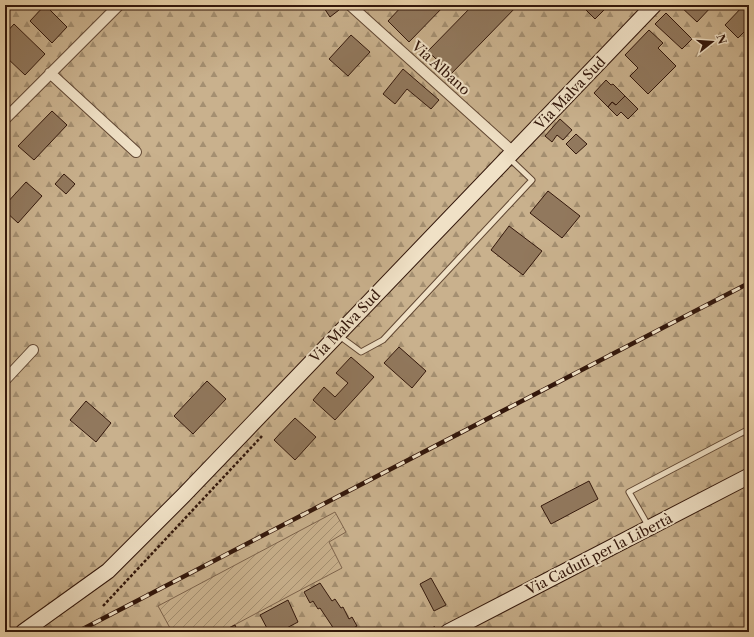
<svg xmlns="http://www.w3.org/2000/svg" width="754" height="637" viewBox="0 0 754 637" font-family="'Libre Caslon Text',serif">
	<defs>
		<pattern id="forest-firs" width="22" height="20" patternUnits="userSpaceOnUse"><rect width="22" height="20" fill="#c9b18d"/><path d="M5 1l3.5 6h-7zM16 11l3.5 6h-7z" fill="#a48f71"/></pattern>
		<pattern id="garden-furrows" width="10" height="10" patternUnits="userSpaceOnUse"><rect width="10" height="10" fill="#c9b18d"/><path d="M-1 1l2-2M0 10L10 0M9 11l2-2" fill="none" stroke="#a48f71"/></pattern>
	</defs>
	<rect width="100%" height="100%" fill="#e8d1a8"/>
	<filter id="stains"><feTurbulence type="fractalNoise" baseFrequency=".005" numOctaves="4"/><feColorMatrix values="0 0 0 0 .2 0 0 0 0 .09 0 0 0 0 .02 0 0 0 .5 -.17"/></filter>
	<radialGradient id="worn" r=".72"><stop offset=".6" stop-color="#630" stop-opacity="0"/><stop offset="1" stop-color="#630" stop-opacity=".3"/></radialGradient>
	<path fill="url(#forest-firs)" stroke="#7e644c" d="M5,5H749V632H5Z"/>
	<path fill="url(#garden-furrows)" stroke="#7e644c" d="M335,512L346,532L329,542L342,568L221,632H162L170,628L158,606Z"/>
	<path fill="#91785d" stroke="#33170b" d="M45,5L67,27L52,43L30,21Z
		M322,5H334L339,10L330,17Z
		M403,5H445L409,42L388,21Z
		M473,5H518L451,74L428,51Z
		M581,5H609L595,19Z
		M679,5H713L697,22Z
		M744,5L749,8V27L738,38L725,25Z
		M666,13L692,39L682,49L655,24Z
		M14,24L45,54L25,75L5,56V34Z
		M649,30L663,43L658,48L676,66L648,94L630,76L638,68L625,55Z
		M351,35L370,52L348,76L329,59Z
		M403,69L439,100L431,109L407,89L395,104L383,94Z
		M606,80L611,85L613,84L625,96L616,105L612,102L608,107L594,93Z
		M625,96L638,109L628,119L621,112L617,116L608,107L612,102L616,105Z
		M52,111L67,125L34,160L18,146Z
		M560,119L572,130L563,140L557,135L552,142L545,136Z
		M576,134L587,144L576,154L566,144Z
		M64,174L75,184L66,194L55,184Z
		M26,182L42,196L18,223L5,211V205Z
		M548,191L580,216L562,238L530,213Z
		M509,226L542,251L523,275L491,250Z
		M399,347L426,371L412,388L384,363Z
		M351,357L374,377L335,420L313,400L324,387L335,397L348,383L336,373Z
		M207,381L226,399L193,434L174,416Z
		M86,401L111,423L96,442L70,420Z
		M295,418L316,437L295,460L274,440Z
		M589,481L598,499L551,524L541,506Z
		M431,578L446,605L434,611L420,584Z
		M320,583L332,601L335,599L341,608L343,607L349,619L352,617L357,626L346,632H336L320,608L318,609L313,601L310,603L304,592Z
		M288,600L298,622L279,632H269L260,615Z
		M235,625L238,632H221Z"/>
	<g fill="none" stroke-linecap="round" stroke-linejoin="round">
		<g stroke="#604632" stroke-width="7">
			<path id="lane" d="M338,335L361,352L383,340L532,180L509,158
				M649,527L629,492L749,429"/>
		</g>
		<g stroke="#604632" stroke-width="12">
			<path id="street" d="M350,5L513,152
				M50,73L136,152
				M5,119L119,5
				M5,380L33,350"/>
		</g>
		<g stroke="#33170b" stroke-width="17">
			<path id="secondary" d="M23,632L108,571L184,495L654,5
				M448,632L749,476"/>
		</g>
		<path stroke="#33170b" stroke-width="2.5" stroke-dasharray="3 2" stroke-linecap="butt" d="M103,606L262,436
			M425,632L435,627"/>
		<use href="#lane" stroke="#f0e1c6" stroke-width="5"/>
		<use href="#street" stroke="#f0e1c6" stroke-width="10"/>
		<use href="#secondary" stroke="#f0e1c6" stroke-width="15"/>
		<g stroke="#33170b" stroke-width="4.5">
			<path id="rail" d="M77,632L749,283"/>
		</g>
		<use href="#rail" stroke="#f0e1c6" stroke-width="3" stroke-dasharray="9" stroke-linecap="butt"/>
	</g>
	<g text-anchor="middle" stroke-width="4" stroke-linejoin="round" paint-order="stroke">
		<g font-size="14" fill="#33170b" stroke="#f0e1c6">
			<text transform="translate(441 68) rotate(42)" y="5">Via Albano</text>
			<text transform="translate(570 93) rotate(-46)" y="5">Via Malva Sud</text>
			<text transform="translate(345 326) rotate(-46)" y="5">Via Malva Sud</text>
			<text transform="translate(599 554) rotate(-27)" y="5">Via Caduti per la Libertà</text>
		</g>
	</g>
	<rect width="754" height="637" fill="none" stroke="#e8d1a8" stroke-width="20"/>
	<rect x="6" y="6" width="742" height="625" fill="none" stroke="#33170b" stroke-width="2"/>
	<rect x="10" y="10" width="734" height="617" fill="none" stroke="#33170b"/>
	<g transform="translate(712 42) rotate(73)" stroke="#f0e1c6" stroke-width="3" paint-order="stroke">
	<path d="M0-3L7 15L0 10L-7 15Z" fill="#33170b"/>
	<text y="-6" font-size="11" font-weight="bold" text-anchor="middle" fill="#33170b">N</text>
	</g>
	<rect width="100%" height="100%" filter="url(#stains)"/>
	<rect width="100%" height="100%" fill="url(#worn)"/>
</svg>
